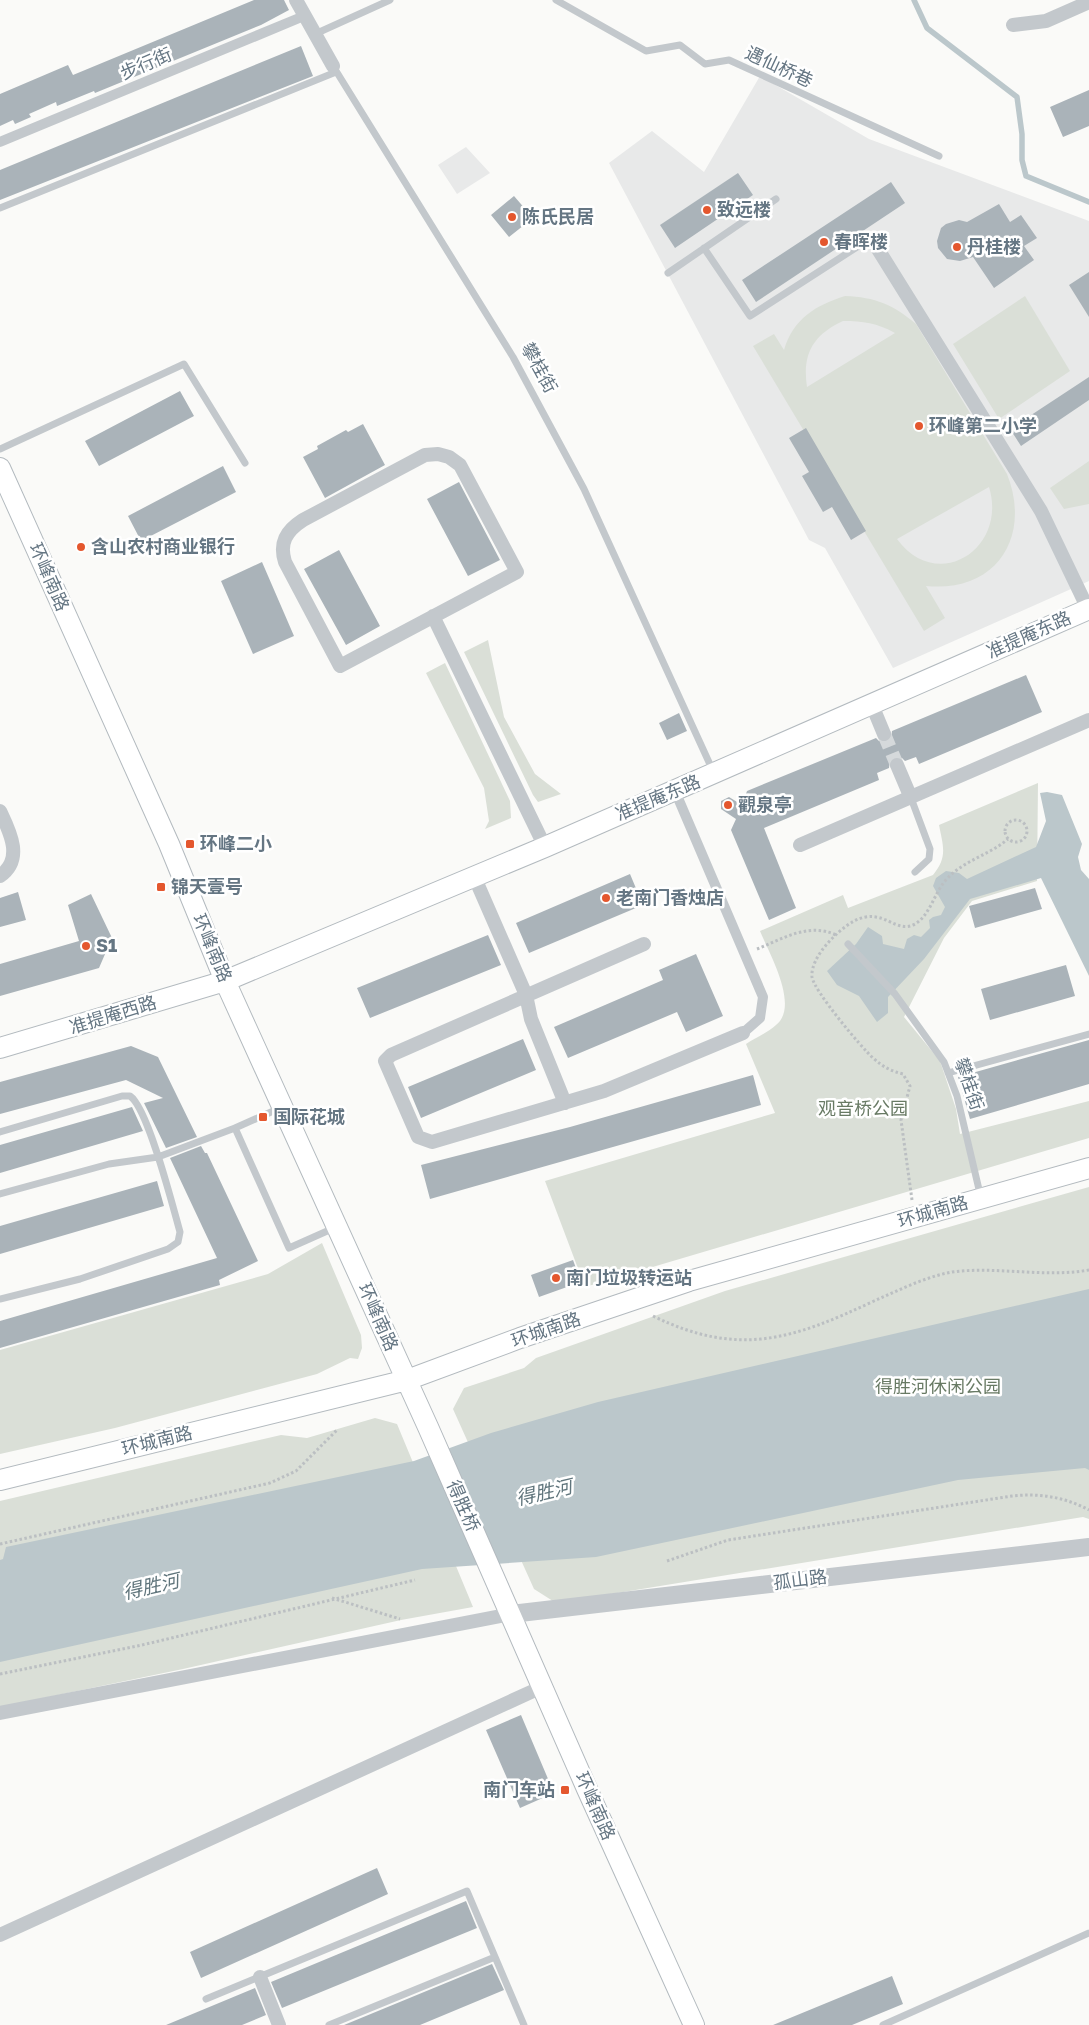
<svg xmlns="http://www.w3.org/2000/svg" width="1089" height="2025" viewBox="0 0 1089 2025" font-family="'Golos Text','Noto Sans SC',sans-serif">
	<rect width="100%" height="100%" fill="#fafaf8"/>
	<path fill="#e8e9e9" d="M760,76L869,139L1089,221V581L893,668L825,548L809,540L609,163L652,131L704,172Z
		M466,147L490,173L457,194L438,165Z"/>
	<path fill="#dadfd7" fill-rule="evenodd" d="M845,296C875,297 894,305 916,324L1007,474C1032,537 996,593 926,586L945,618L924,631L753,346L774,334L784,350C793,319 816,305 845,296ZM843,321C863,321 877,323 895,333L807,387C802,354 813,335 843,321ZM989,487C1008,549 937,594 897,539Z
		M1025,296L1070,371L999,419L953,344Z
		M1089,461V504L1064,509L1050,488Z
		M488,640L504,717L535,774L561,794L538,802L533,795L464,652Z
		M445,663L510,801L511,818L485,829L489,821L484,788L426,673Z
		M1038,783L1037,881L972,901L944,938L904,1017L940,1061L956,1109L960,1134L1089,1101V1138L585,1287L545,1181L775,1113L746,1044C755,1038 767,1033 776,1025C800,1006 769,953 760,931L843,895L848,908L933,875C948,857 943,846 939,825Z
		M1089,1187V1519L1083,1517L556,1603L534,1589L453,1409L464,1388L524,1368L536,1358L725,1291Z
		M322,1243L361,1335L362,1348L358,1359L350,1358L317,1374L115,1428L0,1454V1350L268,1274Z
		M375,1418L397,1424L473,1607L401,1620L183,1669L0,1707V1501L281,1435L307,1438Z"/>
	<path fill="#bbc7cb" d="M1047,792L1062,795L1082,844L1078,857L1081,870L1089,879V976L1041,878L970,899L924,959L888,997V1013L877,1022L859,996L837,985L827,971L856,944L868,927L882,936L883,944L904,949L907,939L914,935L921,937L930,928L929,920L933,917L941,915L945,907L933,886L936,878L946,871L959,873L967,879L1036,847L1046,821L1040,793Z
		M1089,1289V1470L1085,1468L958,1480L596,1557L422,1569L0,1662V1560L3,1559L6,1547L414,1461L491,1433L598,1402Z"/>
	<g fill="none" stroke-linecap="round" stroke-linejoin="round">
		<path stroke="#bbc7cb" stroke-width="5.5" d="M914,0L927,28L1017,97L1022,134V160L1026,176L1089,202"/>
	</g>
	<path fill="#aab3b9" d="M254,0H284L289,10L261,25L95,93L94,91L57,106L56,102L29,114L31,117L15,124L13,120L0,126V94L68,65L73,75Z
		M301,46L313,76L0,200V170Z
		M1089,90V126L1063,137L1050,107Z
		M738,173L753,195L675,248L660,225Z
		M891,182L905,203L756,302L742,280Z
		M514,196L533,218L509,237L491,215Z
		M999,204L1010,222L1021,215L1037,238L1024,246L1034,260L994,288L973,257L960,261L947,259L938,248L937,241L941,228L946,224L959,220L967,222Z
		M1089,272V317L1069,285Z
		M1089,377V400L1021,446L1010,429Z
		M180,391L194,416L99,466L85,441Z
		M363,424L385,465L325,498L303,457L318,449L317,446L346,430L348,432Z
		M806,428L866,531L851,540L832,507L823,512L802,476L809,472L789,438Z
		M223,466L236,492L141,541L128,516Z
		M459,482L500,560L468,576L427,499Z
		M339,550L380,626L346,645L304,569Z
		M262,562L294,636L253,654L221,581Z
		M1026,675L1042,712L919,764L916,757L905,761L902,758L894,757L890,760L889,768L877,773L879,780L764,828L796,908L769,920L731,830L736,819L721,809V801L729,797L742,805L747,791L876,738L879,741L887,742L891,739L892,731Z
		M679,713L687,731L667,740L659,723Z
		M630,874L643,905L529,953L516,923Z
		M1035,888L1042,909L975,928L969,906Z
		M18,892L26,920L0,927V898Z
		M91,894L112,938L99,968L0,996V964L79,941L68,905Z
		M488,935L501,965L370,1018L357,988Z
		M696,954L723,1016L686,1032L677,1012L568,1058L554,1027L663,980L659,970Z
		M1066,965L1075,996L990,1020L981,989Z
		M523,1039L536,1070L421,1118L408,1087Z
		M1089,1040V1084L970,1119L958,1077Z
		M131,1046L158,1057L197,1137L166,1148L144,1103L163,1098L126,1080L0,1114V1082Z
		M753,1075L761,1105L430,1199L421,1165L570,1127Z
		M132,1107L143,1131L0,1173V1145Z
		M201,1146L205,1153H207L258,1261L219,1280L220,1285L0,1348V1321L217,1258L170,1158Z
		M157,1181L164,1206L0,1254V1226Z
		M573,1260L581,1282L539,1297L531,1275Z
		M521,1715L554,1793L520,1808L486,1730Z
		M377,1868L388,1894L201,1978L190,1952Z
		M466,1901L477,1928L282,2008L271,1982Z
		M492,1964L504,1990L420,2025H344Z
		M892,1976L903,2004L852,2025H773Z
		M255,1988L266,2015L242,2025H166Z"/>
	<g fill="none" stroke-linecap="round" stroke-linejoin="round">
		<path stroke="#d5d9db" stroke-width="14" stroke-dasharray="14 7" stroke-linecap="butt" d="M884,734L897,765"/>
		<g stroke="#b3babf" stroke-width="22">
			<path id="secondary" d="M0,468L169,844L225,981L428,1427L587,1789L694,2025
				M0,1048L225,981L545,847L1089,609
				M0,1480L407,1380L520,1338L689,1281L1089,1168"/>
		</g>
		<path stroke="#bbbfc2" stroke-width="3" stroke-dasharray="2.5 2.5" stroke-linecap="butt" d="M1005 831a11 11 0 1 1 22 0a11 11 0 1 1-22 0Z
			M757,949C783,939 808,922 836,935
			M912,1200L901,1120L910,1086L903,1074C891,1071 883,1067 873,1058C861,1047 814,991 812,977C810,957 838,930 854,921C884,906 895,935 915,924C930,915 934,894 945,881C963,860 988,856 1008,839
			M653,1316C739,1358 793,1339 874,1301C899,1290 925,1277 952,1272C997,1266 1044,1278 1089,1270
			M0,1544L270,1483L296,1471L338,1429
			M667,1561L728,1540L1012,1496C1039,1493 1065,1497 1089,1510
			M332,1598L400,1619
			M0,1674L142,1645L415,1580"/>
		<path stroke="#c3c8cc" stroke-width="7" d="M556,0L646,51L680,45L705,64L729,60L939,156
			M315,34L390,0
			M333,66L513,357L584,489L713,771
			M0,208L336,72
			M704,248L750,316L871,238
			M668,273L776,199
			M0,449L184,364L245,463
			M911,798L930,849L929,859L915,872
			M848,944L895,994L944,1062L957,1096L981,1198
			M948,1073L1089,1034
			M280,1108L235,1128L289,1248L334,1228
			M0,1132L122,1096H130C148,1108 173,1207 180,1232L178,1242L168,1249L80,1279L0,1299
			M0,1194L109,1164L158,1157L235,1128
			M206,1999L467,1891L524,2025
			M329,2025L495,1957
			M883,2025L1089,1933"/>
		<path stroke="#c3c8cc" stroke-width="10" d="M0,142L304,16
			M675,791L763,997L760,1018L743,1033"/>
		<path stroke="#c3c8cc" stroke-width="14" d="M296,0L333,66
			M1013,25L1046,21L1089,2
			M871,238L1041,511L1088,609
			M438,454L449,457L460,465L517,572L340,666L285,562C279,543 286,531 303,520L425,455Z
			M433,616L545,847
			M872,705L884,734
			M897,765L911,798
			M0,811C10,832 24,859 0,876
			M800,845L1089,720
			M474,876L526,995L531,1019L565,1103
			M644,944L391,1055L385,1061L418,1137L432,1142L604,1091L743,1033
			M0,1713L511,1614
			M0,1935L542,1687
			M260,1977L279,2025"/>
		<path stroke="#c3c8cc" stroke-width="18" d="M511,1614L1089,1547"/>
		<use href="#secondary" stroke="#fff" stroke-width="20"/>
	</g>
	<g fill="#e4572e" stroke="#fff" stroke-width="2">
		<circle cx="707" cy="210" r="5"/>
		<circle cx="512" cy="217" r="5"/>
		<circle cx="824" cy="242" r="5"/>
		<circle cx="957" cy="247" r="5"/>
		<circle cx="919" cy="426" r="5"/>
		<circle cx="81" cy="547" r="5"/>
		<circle cx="728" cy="805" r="5"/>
		<rect x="185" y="839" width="10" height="10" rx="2.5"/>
		<rect x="156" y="882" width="10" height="10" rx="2.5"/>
		<circle cx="606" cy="898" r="5"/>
		<circle cx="86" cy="946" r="5"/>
		<rect x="258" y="1112" width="10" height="10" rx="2.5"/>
		<circle cx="556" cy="1278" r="5"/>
		<rect x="560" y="1785" width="10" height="10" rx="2.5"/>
	</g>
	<g text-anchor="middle" stroke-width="5" stroke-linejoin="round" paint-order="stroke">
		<g font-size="18" fill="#657683" stroke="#fff">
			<text transform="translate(146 64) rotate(-23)" y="6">步行街</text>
			<text transform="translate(779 67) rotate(25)" y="6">遇仙桥巷</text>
			<text transform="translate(539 368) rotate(61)" y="6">攀桂街</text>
			<text transform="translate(49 577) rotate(66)" y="6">环峰南路</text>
			<text transform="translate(1029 635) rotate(-24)" y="6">准提庵东路</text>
			<text transform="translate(658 798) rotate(-23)" y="6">准提庵东路</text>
			<text transform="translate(212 948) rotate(67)" y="6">环峰南路</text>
			<text transform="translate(113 1015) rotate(-17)" y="6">准提庵西路</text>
			<text transform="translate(969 1084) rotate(71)" y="6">攀桂街</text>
			<text transform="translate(933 1212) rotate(-16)" y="6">环城南路</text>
			<text transform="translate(378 1317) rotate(66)" y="6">环峰南路</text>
			<text transform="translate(546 1330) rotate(-19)" y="6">环城南路</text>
			<text transform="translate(157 1441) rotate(-14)" y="6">环城南路</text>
			<text transform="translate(463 1506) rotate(66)" y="6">得胜桥</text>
			<text transform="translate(800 1580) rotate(-7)" y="6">孤山路</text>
			<text transform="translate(595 1806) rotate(66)" y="6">环峰南路</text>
		</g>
		<g font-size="18" font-weight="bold" fill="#657683" stroke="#fff" text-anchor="start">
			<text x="717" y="216">致远楼</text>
			<text x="522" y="223">陈氏民居</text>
			<text x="834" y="248">春晖楼</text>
			<text x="967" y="253">丹桂楼</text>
			<text x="929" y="432">环峰第二小学</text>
			<text x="91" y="553">含山农村商业银行</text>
			<text x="738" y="811">觀泉亭</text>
			<text x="200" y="850">环峰二小</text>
			<text x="171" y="893">锦天壹号</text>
			<text x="616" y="904">老南门香烛店</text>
			<text x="96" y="952">S1</text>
			<text x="273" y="1123">国际花城</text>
			<text x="566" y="1284">南门垃圾转运站</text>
			<text x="555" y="1796" text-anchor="end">南门车站</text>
		</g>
		<g font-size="18" fill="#687a64" stroke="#fff">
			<text x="863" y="1115">观音桥公园</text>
			<text x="938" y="1393">得胜河休闲公园</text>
		</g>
		<g font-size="19" font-style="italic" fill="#60757c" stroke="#fff">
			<text transform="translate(544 1492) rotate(-13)" y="7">得胜河</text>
			<text transform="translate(151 1586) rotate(-13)" y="7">得胜河</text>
		</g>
	</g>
</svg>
